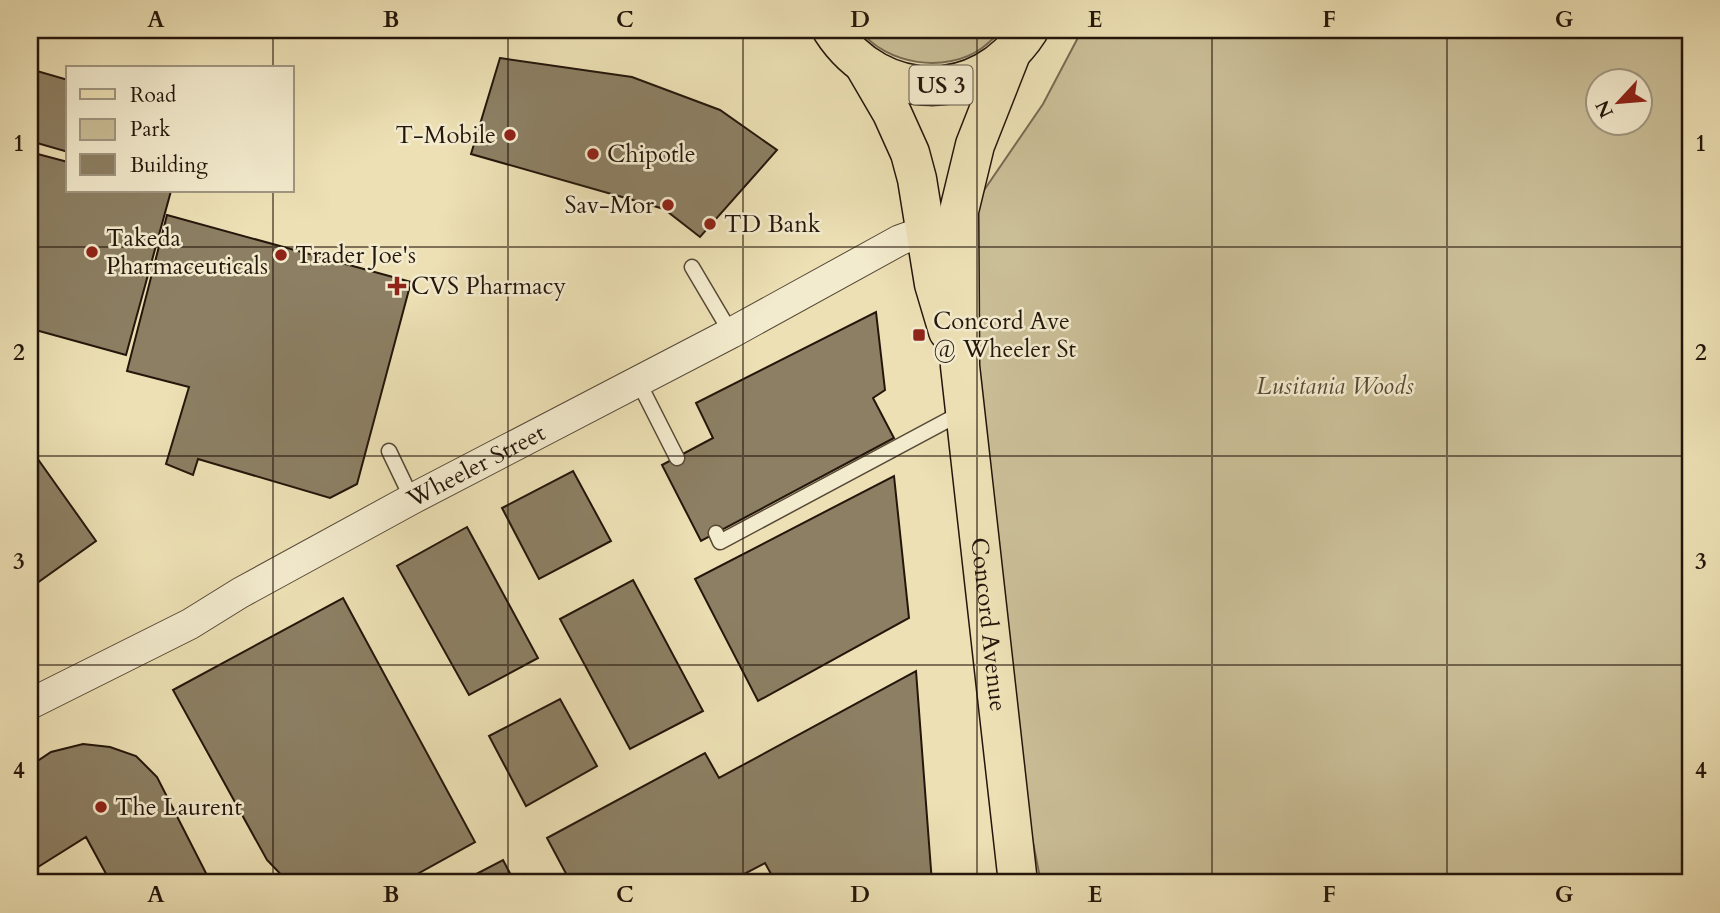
<svg xmlns="http://www.w3.org/2000/svg" width="1720" height="913" viewBox="0 0 1720 913" font-family="Cardo,serif">
	<rect width="100%" height="100%" fill="#ece0b4"/>
	<filter id="stains"><feTurbulence type="fractalNoise" baseFrequency=".00286" numOctaves="4"/><feColorMatrix values="0 0 0 0 .2 0 0 0 0 .09 0 0 0 0 .02 0 0 0 .5 -.17"/></filter>
	<radialGradient id="worn" r=".72"><stop offset=".6" stop-color="#630" stop-opacity="0"/><stop offset="1" stop-color="#630" stop-opacity=".3"/></radialGradient>
	<path fill="#cabe97" stroke="#776a51" stroke-width="2" fill-rule="evenodd" d="M860,30H1002C996,36 989,43 982,48C946,74 886,65 860,30Z
		M1082,30H1690V883H1041L1028,817L978,397L965,218L1043,104ZM1598,80H1640V122H1598Z"/>
	<path fill="#8c7f63" stroke="#24160b" stroke-width="2" d="M500,58L632,77L720,110L777,150L700,237L664,209L471,154Z
		M30,69L68,80V152L30,141Z
		M30,152L68,162V191H171L126,355L32,329L36,315L30,314Z
		M167,215L411,282L357,484L330,498L198,459L193,475L166,464L189,387L127,371Z
		M876,312L885,390L873,398L894,438L701,541L662,465L713,438L696,403Z
		M30,448L96,541L30,588Z
		M573,471L611,541L539,579L502,508Z
		M894,476L909,618L758,701L695,579Z
		M467,527L538,658L469,695L397,566Z
		M633,580L703,711L630,749L560,619Z
		M343,598L475,842L401,883H289L267,860L173,690Z
		M916,671L932,883H776L765,863L727,883H571L547,838L705,753L719,778Z
		M560,699L597,766L526,806L489,736Z
		M83,744L110,747L136,756L157,777L211,883H111L86,837L30,872V766L51,752Z
		M503,860L513,879L524,874L528,883H459Z"/>
	<g fill="none" stroke-linecap="round" stroke-linejoin="round">
		<g stroke="#564835" stroke-width="17">
			<path id="lane" d="M692,267L731,333
				M638,381L677,458
				M389,451L412,499
				M716,533L720,542L963,412"/>
		</g>
		<g stroke="#564835" stroke-width="32">
			<g id="street">
				<path id="s1" d="M30,704L190,624L240,593L412,499L731,333L900,240L925,231"/>
			</g>
		</g>
		<g stroke="#24160b" stroke-width="41">
			<g id="primary">
				<path id="s2" d="M1012,51L975,145L959,211L960,366L1018,883"/>
				<path d="M864,65L892,113L910,153L917,179L934,284L948,331"/>
			</g>
		</g>
		<g stroke="#24160b" stroke-width="41">
			<path id="highway" d="M832,30C880,104 981,105 1029,30"/>
		</g>
		<use href="#lane" stroke="#f3ebce" stroke-width="14"/>
		<use href="#street" stroke="#f3ebce" stroke-width="30"/>
		<use href="#primary" stroke="#ece0b4" stroke-width="38"/>
		<use href="#highway" stroke="#ece0b4" stroke-width="38"/>
	</g>
	<path fill="none" stroke="#24160b" stroke-width="2" stroke-opacity="0.55" d="M273,30V68M508,30V883M743,30V883M977,30V883M1212,30V883M1447,30V883M273,191V883M30,247H1690M30,456H1690M30,665H1690"/>
	<g fill="#8f2418" stroke="#f3ebce" stroke-width="2.5">
		<circle cx="510" cy="135" r="7"/>
		<circle cx="593" cy="154" r="7"/>
		<circle cx="668" cy="205" r="7"/>
		<circle cx="710" cy="224" r="7"/>
		<circle cx="92" cy="252" r="7"/>
		<circle cx="281" cy="255" r="7"/>
		<path d="M393.5 275.5h7v7h7v7h-7v7h-7v-7h-7v-7h7z"/>
		<rect x="912" y="328" width="14" height="14" rx="3.5"/>
		<circle cx="101" cy="807" r="7"/>
	</g>
	<g text-anchor="middle" stroke-width="5" stroke-linejoin="round" paint-order="stroke">
		<rect fill="#f3ebce" stroke="#625646" stroke-width="2" x="909.5" y="65.5" width="63" height="39" rx="5"/>
		<g font-size="23" font-weight="bold" fill="#24160b">
			<text x="941" y="93">US 3</text>
		</g>
		<g font-size="24" fill="#24160b" stroke="#f3ebce" text-anchor="start">
			<text x="496" y="143" text-anchor="end">T-Mobile</text>
			<text x="607" y="162">Chipotle</text>
			<text x="654" y="213" text-anchor="end">Sav-Mor</text>
			<text x="724" y="232">TD Bank</text>
			<text x="106" y="246">Takeda<tspan x="106" dy="28">Pharmaceuticals</tspan></text>
			<text x="295" y="263">Trader Joe's</text>
			<text x="411" y="294">CVS Pharmacy</text>
			<text x="933" y="329">Concord Ave<tspan x="933" dy="28">@ Wheeler St</tspan></text>
			<text x="115" y="815">The Laurent</text>
		</g>
		<g font-size="24" font-style="italic" fill="#564835" stroke="#f3ebce">
			<text x="1335" y="394">Lusitania Woods</text>
		</g>
		<g font-size="24" fill="#24160b" stroke="#f3ebce">
			<text dy="8" stroke="none"><textPath href="#s1" startOffset="506">Wheeler Street</textPath></text>
			<text dy="8" stroke="none"><textPath href="#s2" startOffset="584">Concord Avenue</textPath></text>
		</g>
	</g>
	<rect width="1720" height="913" fill="none" stroke="#ece0b4" stroke-width="77"/>
	<rect x="66" y="66" width="228" height="126" fill="#f3ebce" stroke="#a09680" stroke-width="2"/>
	<rect x="80" y="89" width="35" height="10" fill="#ece0b4" stroke="#a09680" stroke-width="2"/>
	<text x="130" y="102" font-size="21" fill="#24160b">Road</text>
	<rect x="80" y="119" width="35" height="21" fill="#cabe97" stroke="#a09680" stroke-width="2"/>
	<text x="130" y="136" font-size="21" fill="#24160b">Park</text>
	<rect x="80" y="154" width="35" height="21" fill="#8c7f63" stroke="#a09680" stroke-width="2"/>
	<text x="130" y="172" font-size="21" fill="#24160b">Building</text>
	<g transform="translate(1619 102) rotate(244)"><circle r="33" fill="#f3ebce" stroke="#a09680" stroke-width="2"/>
	<path d="M0-5L12 26L0 18L-12 26Z" fill="#8f2418"/>
	<text y="-10" font-size="19" font-weight="bold" text-anchor="middle" fill="#24160b">N</text>
	</g>
	<rect x="38" y="38" width="1644" height="836" fill="none" stroke="#24160b" stroke-width="2.5"/>
	<g font-size="23" text-anchor="middle" font-weight="bold" fill="#24160b">
		<text x="156" y="27">A</text>
		<text x="391" y="27">B</text>
		<text x="625" y="27">C</text>
		<text x="860" y="27">D</text>
		<text x="1095" y="27">E</text>
		<text x="1329" y="27">F</text>
		<text x="1564" y="27">G</text>
		<text x="19" y="151">1</text>
		<text x="1701" y="151">1</text>
		<text x="19" y="360">2</text>
		<text x="1701" y="360">2</text>
		<text x="19" y="569">3</text>
		<text x="1701" y="569">3</text>
		<text x="19" y="778">4</text>
		<text x="1701" y="778">4</text>
		<text x="156" y="902">A</text>
		<text x="391" y="902">B</text>
		<text x="625" y="902">C</text>
		<text x="860" y="902">D</text>
		<text x="1095" y="902">E</text>
		<text x="1329" y="902">F</text>
		<text x="1564" y="902">G</text>
	</g>
	<rect width="100%" height="100%" filter="url(#stains)"/>
	<rect width="100%" height="100%" fill="url(#worn)"/>
</svg>
